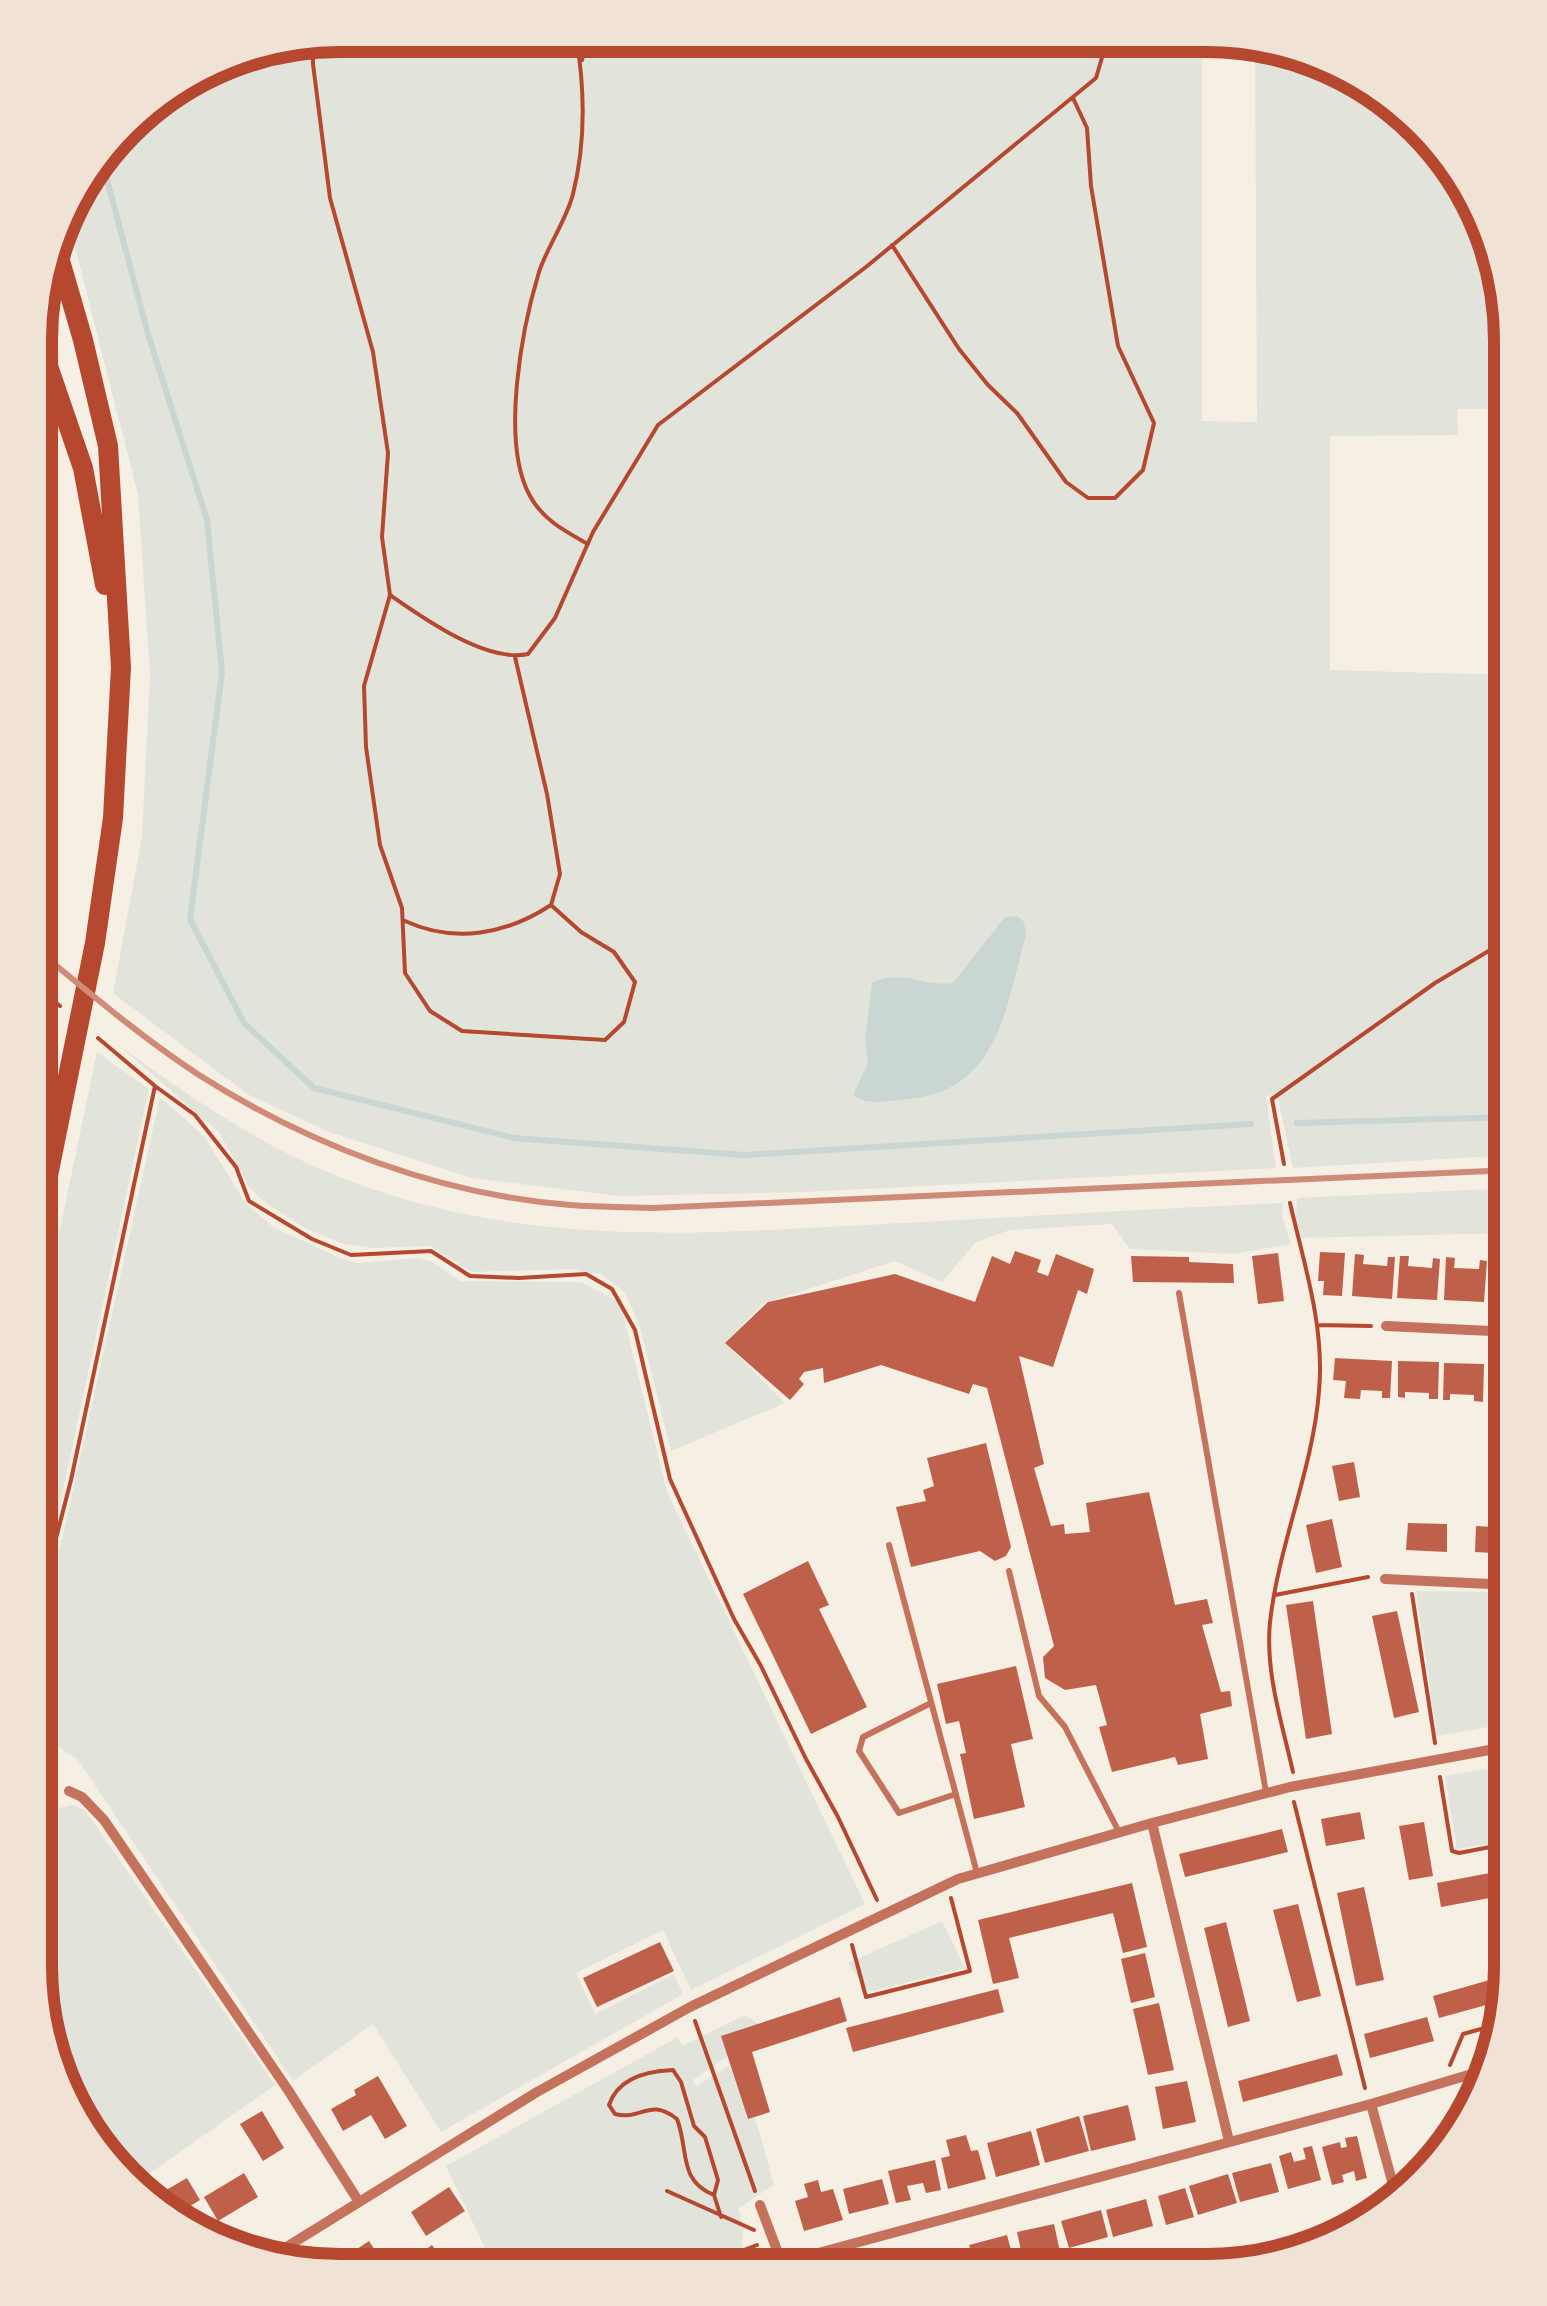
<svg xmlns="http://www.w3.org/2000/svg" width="1547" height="2306" viewBox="0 0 1547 2306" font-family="'Varela Round',sans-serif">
	<rect width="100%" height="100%" fill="#f6efe4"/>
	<path fill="#e2e4dc" d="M341,35L1202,38V421L1257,422L1255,41L1393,99L1488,223L1512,341V409H1457L1458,435L1330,436V670L1512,675V1160L1479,1157L1293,1168L1277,1094L1266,1096L1276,1168L805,1192L619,1196L472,1178L329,1132L249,1095L113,993L142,837L150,676L138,495L67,215L76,188L140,111L242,51Z
		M117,1044C186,1094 257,1144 337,1176C520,1249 692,1234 883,1224C1016,1217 1150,1209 1283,1203L1282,1216L1291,1244L1234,1254L1130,1249L1112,1224L1010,1230L976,1242L942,1282L895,1261L768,1302L761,1305L725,1343L785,1403L671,1451L639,1324L625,1293L603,1275L573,1269L472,1272L431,1246L373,1248L344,1244L305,1228L264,1202L249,1187L219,1132Z
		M97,1052L149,1089L36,1616V1344Z
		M160,1097L204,1136L247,1205L273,1227L340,1258L358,1263L416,1258L431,1261L461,1281L581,1282L620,1302L667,1492L865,1904L691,1990L663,1930L576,1973L595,2014L674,1974L683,1994L441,2132L373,2024L293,2081L78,1760L35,1731L36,1657Z
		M1491,1189L1512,1190V1233L1295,1238L1297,1198Z
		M1416,1591L1511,1592V1723L1437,1736Z
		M1511,1765V1840L1457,1849L1445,1776Z
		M72,1805L85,1810L275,2085L136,2183L59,2083L35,1965V1822L50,1810Z
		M942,1921L965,1968L868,1992L848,1963Z
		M745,2015L759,2024L728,2056L693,2080L696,2086L730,2065L747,2118L755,2117L774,2184L738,2209L744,2228L741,2253L679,2270L485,2269L492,2263L446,2166L678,2037L682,2046Z"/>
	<path fill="#c9d6d2" d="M1017,916L1024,922L1026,935C1006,1006 999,1092 907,1099C889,1101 868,1106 853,1095L868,1063L865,1038L872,983C901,968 924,987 953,983L1005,917Z"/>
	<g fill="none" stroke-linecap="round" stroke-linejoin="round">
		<path stroke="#c9d6d2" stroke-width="6" d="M101,157L148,334L207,520L222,672L190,919L244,1023L314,1088L514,1138L744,1155L1251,1124
			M1297,1123L1512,1117
			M35,1729L44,1712"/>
	</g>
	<path fill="#bf614a" d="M1015,1251L1041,1260L1037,1272L1048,1276L1056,1254L1094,1269L1087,1294L1078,1290L1053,1367L1019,1356L1044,1464L1034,1468L1051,1526L1064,1524L1065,1534L1090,1532L1086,1503L1149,1492L1175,1605L1207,1599L1213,1623L1202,1625L1221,1692L1230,1691L1232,1706L1200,1714L1208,1759L1178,1765L1175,1757L1112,1772L1099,1727L1107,1725L1096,1685L1065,1690L1045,1678L1043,1657L1054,1646L987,1388L973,1384L969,1394L881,1365L824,1383L823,1368L804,1372L799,1379L804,1384L790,1400L725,1343L768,1302L895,1274L975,1302L992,1256L1010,1264Z
		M1320,1252L1345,1253L1342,1296L1323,1295L1324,1281H1318Z
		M1278,1253L1284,1301L1258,1304L1252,1256Z
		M1355,1254L1364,1255L1363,1264L1387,1266L1388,1257H1395L1392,1299L1352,1296Z
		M1131,1256L1189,1257V1262L1233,1264L1234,1283L1133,1282Z
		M1400,1256H1409L1408,1266L1432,1268L1433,1258L1440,1259L1437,1300L1397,1298Z
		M1446,1257L1455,1258L1454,1268L1479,1269L1480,1260L1487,1261L1484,1302L1444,1300Z
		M1493,1260H1501V1271H1512V1302L1492,1301Z
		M1335,1358L1392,1361L1390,1398H1382V1391L1361,1390L1360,1399L1344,1398L1346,1381L1333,1380Z
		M1398,1361L1439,1362L1438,1399H1429V1393L1405,1392V1398L1398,1397Z
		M1444,1363L1484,1364L1483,1402L1474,1401V1395L1450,1394V1400H1443Z
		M1490,1364H1512V1396L1496,1395V1401H1489Z
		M986,1443L1011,1547L1006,1556L995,1561L980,1551L911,1567L896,1507L926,1501L923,1490L934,1486L927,1458Z
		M1354,1462L1360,1497L1339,1501L1332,1466Z
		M1332,1519L1342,1567L1316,1573L1306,1525Z
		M1408,1523L1447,1524V1552L1406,1550Z
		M1476,1526L1511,1528V1554L1475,1552Z
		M808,1561L829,1605L819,1609L867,1707L811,1734L743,1594Z
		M1313,1601L1332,1734L1306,1739L1286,1605Z
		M1397,1611L1419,1712L1394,1718L1372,1616Z
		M1016,1666L1033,1739L1011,1744L1025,1807L974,1819L960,1754L966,1753L959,1721L946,1724L937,1684Z
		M1360,1812L1365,1839L1326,1846L1321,1819Z
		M1424,1822L1433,1876L1409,1880L1399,1826Z
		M1282,1829L1288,1852L1185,1877L1179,1854Z
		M1511,1869V1894L1441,1907L1437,1883Z
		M1132,1883L1147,1947L1123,1953L1113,1913L1009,1938L1019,1978L993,1984L978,1920Z
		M1364,1887L1384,1980L1356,1986L1337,1893Z
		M1298,1904L1321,1996L1297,2002L1273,1910Z
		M1226,1922L1250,2021L1228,2027L1204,1928Z
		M660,1942L674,1971L597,2007L583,1978Z
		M1145,1953L1155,1997L1131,2003L1121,1959Z
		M1511,1974L1508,1999L1439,2018L1433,1996Z
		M998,1989L1004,2012L853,2052L846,2028Z
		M840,1997L847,2021L752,2052L770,2112L748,2119L721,2036Z
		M1159,2003L1174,2070L1148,2075L1133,2009Z
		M1427,2017L1434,2041L1370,2058L1364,2034Z
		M1337,2054L1343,2075L1243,2102L1238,2081Z
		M378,2076L407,2126L385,2139L371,2115L343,2131L331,2109L356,2095L354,2090Z
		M1187,2081L1196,2122L1163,2129L1155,2087Z
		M1128,2105L1136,2140L1091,2151L1083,2116Z
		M262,2111L284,2148L263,2161L240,2124Z
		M1079,2116L1089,2151L1045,2163L1036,2129Z
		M1031,2131L1040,2165L996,2177L987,2143Z
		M966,2135L971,2151L978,2150L986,2179L948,2189L941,2158L950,2156L946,2140Z
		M1357,2136L1367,2178L1356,2181L1354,2171L1342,2175L1344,2182L1332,2185L1322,2147L1340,2142L1341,2148L1347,2147L1345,2138Z
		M1312,2146L1321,2180L1288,2189L1279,2156L1291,2152L1294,2162L1306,2159L1303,2148Z
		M935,2160L941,2190L926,2193L923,2183L907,2186L911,2200L896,2203L888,2171Z
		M1271,2163L1279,2192L1240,2202L1232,2173Z
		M244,2173L258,2197L218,2221L204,2197Z
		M1228,2174L1237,2203L1198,2215L1189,2186Z
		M187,2178L200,2200L174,2216L155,2208L149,2200Z
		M882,2179L889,2204L849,2214L843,2189Z
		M818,2180L821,2192L833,2189L843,2220L804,2231L795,2201L808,2197L804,2184Z
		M449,2187L465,2211L426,2236L411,2212Z
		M1185,2188L1194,2217L1166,2225L1158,2196Z
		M1146,2199L1153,2226L1113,2237L1106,2210Z
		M1101,2210L1108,2237L1069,2248L1061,2221Z
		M1054,2224L1060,2252L1023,2260L1017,2232Z
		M1007,2235L1014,2261L976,2270L969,2245Z
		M369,2241L384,2264L377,2269H327Z
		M432,2245L449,2269H399Z
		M958,2249L964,2270H920L917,2260Z"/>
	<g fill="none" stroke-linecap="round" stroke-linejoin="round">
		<path stroke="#b5482f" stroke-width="4" d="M576,36C585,89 586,142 573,194C566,221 548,245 539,272C522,328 500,442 530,496C543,520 565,531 588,544
			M313,40V64L330,198L373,352L388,453L382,537L390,595C423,618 486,663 528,654L555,618L593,532L658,425L866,267L1096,78L1108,37
			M582,60L588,36
			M892,245L959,349L988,385L1017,413L1066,482L1088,498H1115L1143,470L1154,423L1118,346L1091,186L1087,128L1073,98
			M390,595L364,686L366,747L380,845L402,908L405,973L430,1011L462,1031L605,1040L624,1022L635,982L614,952L581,932L551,905L560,874L547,794L515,657
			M405,921C455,944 507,934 551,905
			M37,987L60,1006
			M155,1086L195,1115L236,1167L249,1201L312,1239L351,1255L431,1251L470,1276L519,1278L586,1274L612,1289L635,1330L670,1479L734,1619L761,1666L806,1759L838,1817L877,1900
			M1284,1164L1272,1099L1435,983L1512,937
			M1290,1203C1304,1264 1325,1327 1319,1391C1313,1469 1279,1543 1270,1622C1265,1672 1282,1723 1293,1772
			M1318,1325L1371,1326
			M1412,1594L1435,1743
			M1275,1595L1368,1577
			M36,1616L71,1480L155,1086L98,1038
			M1440,1777L1452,1851L1459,1853L1511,1843
			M1294,1802L1365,2088
			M35,1813L55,1797
			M852,1945L866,1997L970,1971L951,1898
			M695,2021L755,2191
			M1450,2065L1463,2034L1503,2023
			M667,2191L754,2230
			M714,2195C678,2181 689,2150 677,2119C649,2097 642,2121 615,2114L609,2105C618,2078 647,2071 673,2070L681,2082L694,2126L705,2137L718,2180L714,2195L721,2217
			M692,2270L757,2245"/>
		<path stroke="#c5725c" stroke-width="6" d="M1179,1293L1266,1792
			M889,1545L977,1873
			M1009,1571L1039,1696L1065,1727L1119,1832
			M931,1703L863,1737L859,1751L899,1813L956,1794"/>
		<path stroke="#c5725c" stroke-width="10" d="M1386,1326L1512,1332
			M1385,1579L1511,1585
			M69,1791L82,1797L104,1820L288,2090L359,2202
			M1152,1823L1229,2141
			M1371,2104L1395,2192
			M760,2205L784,2269
			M282,2250L290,2264
			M272,2256L537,2092L690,2007L958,1879L1152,1823L1290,1787L1511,1746
			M781,2263L1371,2104L1492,2068"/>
		<path stroke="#b5482f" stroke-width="20" d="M38,337L83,468L105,585
			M36,1235L95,943L113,818L121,667L108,446L83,340L56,247"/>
		<path stroke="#cf8b77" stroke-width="6" d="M37,950C90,993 142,1038 199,1075C309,1145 440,1195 570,1205C597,1207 626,1207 653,1208L1512,1170"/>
	</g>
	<path d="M0 0H1547V2306H0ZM340 52H1206A288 288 0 0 1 1494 340V1966A288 288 0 0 1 1206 2254H340A288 288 0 0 1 52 1966V340A288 288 0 0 1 340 52Z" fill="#f1e2d6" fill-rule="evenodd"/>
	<path fill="none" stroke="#b5482f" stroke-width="12" d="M340 52H1206A288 288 0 0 1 1494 340V1966A288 288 0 0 1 1206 2254H340A288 288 0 0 1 52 1966V340A288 288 0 0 1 340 52Z"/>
</svg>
